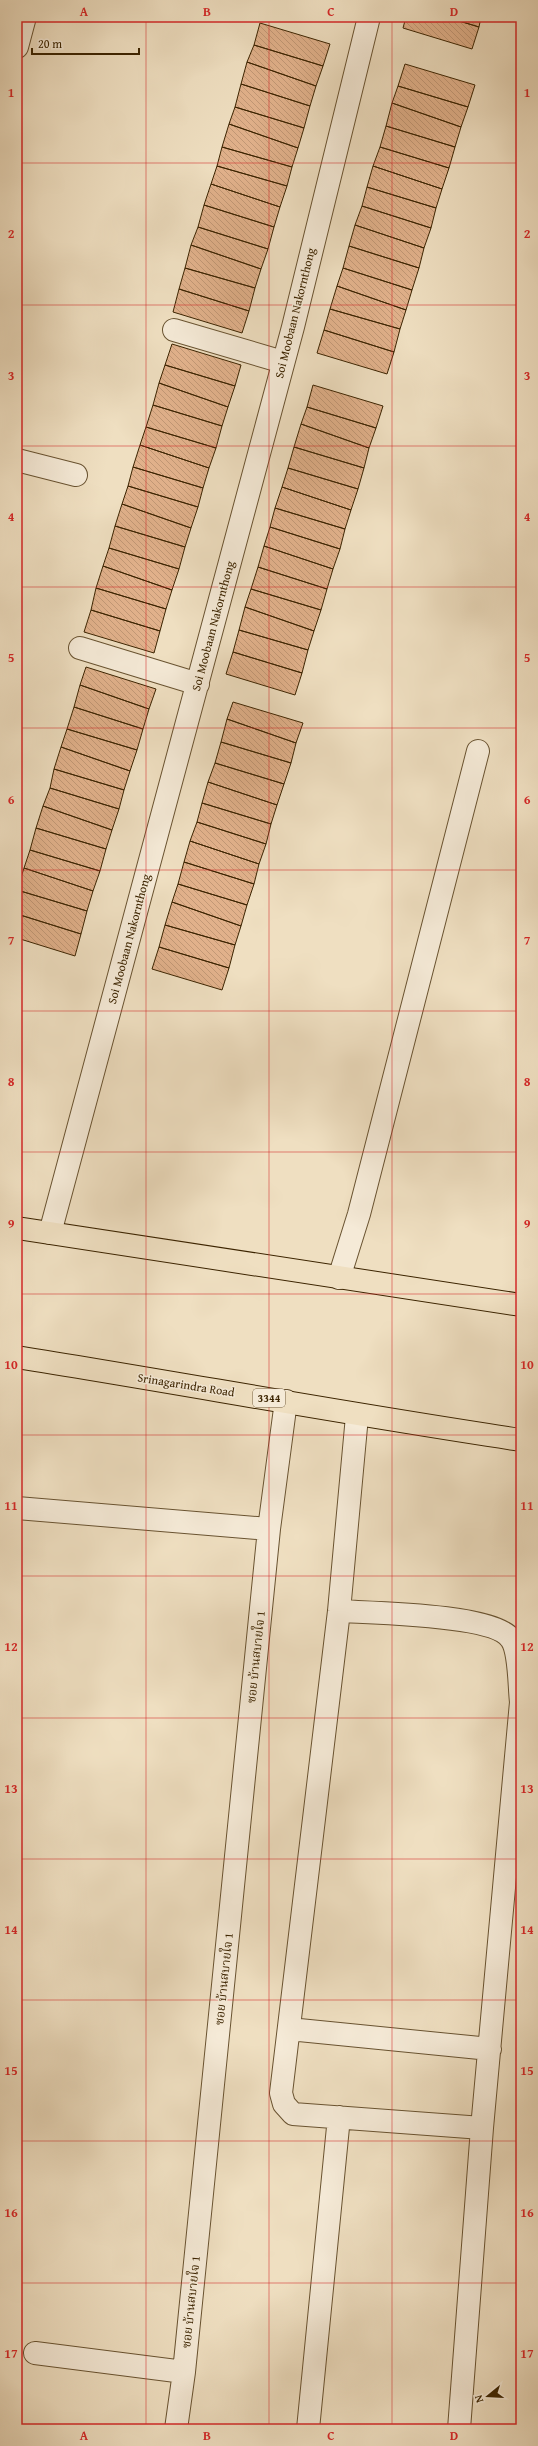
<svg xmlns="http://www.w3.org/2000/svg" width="538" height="2446" viewBox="0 0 538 2446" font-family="'Gentium Book Plus','Noto Serif Thai',serif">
	<defs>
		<pattern id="building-back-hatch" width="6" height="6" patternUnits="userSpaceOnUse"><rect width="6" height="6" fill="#e1b18b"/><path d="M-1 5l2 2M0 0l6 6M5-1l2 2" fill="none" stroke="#c29876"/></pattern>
	</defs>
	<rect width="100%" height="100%" fill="#efdfc1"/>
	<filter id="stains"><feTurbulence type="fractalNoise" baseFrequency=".005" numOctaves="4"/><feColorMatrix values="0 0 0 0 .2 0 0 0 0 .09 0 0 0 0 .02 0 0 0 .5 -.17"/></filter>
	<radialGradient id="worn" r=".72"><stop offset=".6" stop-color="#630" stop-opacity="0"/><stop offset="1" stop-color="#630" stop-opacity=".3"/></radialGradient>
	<path fill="url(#building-back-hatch)" stroke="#3c2401" d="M406,17H446L479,27L472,49L403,28Z
		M446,17H481L479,27Z
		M260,23L330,44L323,66L254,45Z
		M254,45L323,66L316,86L247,62Z
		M247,62L316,86L310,106L241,84Z
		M405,64L475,85L468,107L398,86Z
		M241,84L310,106L304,128L235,107Z
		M398,86L468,107L461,127L392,103Z
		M392,103L461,127L455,147L386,126Z
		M235,107L304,128L298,148L229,124Z
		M229,124L298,148L292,167L222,147Z
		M386,126L455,147L449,168L380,147Z
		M222,147L292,167L287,186L217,166Z
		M380,147L449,168L442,189L373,166Z
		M217,166L287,186L280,207L211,184Z
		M373,166L442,189L436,208L367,187Z
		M211,184L280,207L274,227L204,205Z
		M367,187L436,208L431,228L362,206Z
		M204,205L274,227L268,249L198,227Z
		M362,206L431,228L424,248L355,225Z
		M355,225L424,248L419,268L349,246Z
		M198,227L268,249L261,269L191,245Z
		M191,245L261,269L255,288L185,268Z
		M349,246L419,268L412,290L343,268Z
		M185,268L255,288L249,311L179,289Z
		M343,268L412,290L406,310L337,286Z
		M337,286L406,310L400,329L330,309Z
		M179,289L249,311L242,333L173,312Z
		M330,309L400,329L394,352L324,330Z
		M324,330L394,352L387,374L317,353Z
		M172,344L241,365L235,386L165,365Z
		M165,365L235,386L228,407L159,383Z
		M159,383L228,407L222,426L153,405Z
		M313,385L383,406L376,428L307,407Z
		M153,405L222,426L216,448L146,427Z
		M307,407L376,428L369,448L301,424Z
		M301,424L369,448L364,468L294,447Z
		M146,427L216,448L209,468L140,445Z
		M140,445L209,468L203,488L133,467Z
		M294,447L364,468L358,489L288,468Z
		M133,467L203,488L198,507L128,486Z
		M288,468L358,489L351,510L282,487Z
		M128,486L198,507L191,528L122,504Z
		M282,487L351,510L345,529L275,508Z
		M122,504L191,528L185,547L115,526Z
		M275,508L345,529L340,549L270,527Z
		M115,526L185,547L179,569L109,548Z
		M270,527L340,549L333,569L264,546Z
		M264,546L333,569L327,589L258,567Z
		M109,548L179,569L172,590L103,566Z
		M103,566L172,590L166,609L96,588Z
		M258,567L327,589L321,610L251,589Z
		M96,588L166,609L160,631L91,610Z
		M251,589L321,610L314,631L245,607Z
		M245,607L314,631L308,650L239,630Z
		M91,610L160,631L154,653L84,632Z
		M239,630L308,650L302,673L233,652Z
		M233,652L302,673L295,695L226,674Z
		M86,667L156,689L149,709L80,685Z
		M80,685L149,709L143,729L74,707Z
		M233,702L303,723L296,743L227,719Z
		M74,707L143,729L137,750L67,729Z
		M227,719L296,743L291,763L221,742Z
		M67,729L137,750L130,771L61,747Z
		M221,742L291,763L284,784L215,763Z
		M61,747L130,771L124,790L54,769Z
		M215,763L284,784L277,805L208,782Z
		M54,769L124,790L119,809L50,788Z
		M208,782L277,805L271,824L202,803Z
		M50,788L119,809L112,830L43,806Z
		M202,803L271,824L266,844L197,822Z
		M43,806L112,830L106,849L36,828Z
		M197,822L266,844L259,864L190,841Z
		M36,828L106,849L100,871L30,850Z
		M190,841L259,864L254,884L184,862Z
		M30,850L100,871L93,891L24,868Z
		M184,862L254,884L247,905L178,884Z
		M24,868L93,891L87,911L17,890Z
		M178,884L247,905L241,926L172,902Z
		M17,890L87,911L81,934L17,914Z
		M172,902L241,926L235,945L165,925Z
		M17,914L81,934L75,956L17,938Z
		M165,925L235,945L229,968L159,947Z
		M159,947L229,968L222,990L152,969Z"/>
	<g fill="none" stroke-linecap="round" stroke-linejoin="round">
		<g stroke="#695331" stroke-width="24">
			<path id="minor" d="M17,47L25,17
				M174,330L283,362
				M17,460L76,475
				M80,648L198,684
				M50,1233L293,327L369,17
				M339,1278L359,1214L478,751
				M357,1416L339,1611L281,2093L284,2104L293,2114L482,2128
				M17,1508L269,1529L286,1401
				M339,1611C371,1613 494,1614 511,1639C520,1651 519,1686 521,1702L482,2128L459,2429
				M289,2029L490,2049
				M35,2353L184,2372
				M176,2429L184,2372L269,1529
				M308,2429L339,2117"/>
		</g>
		<g stroke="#3c2401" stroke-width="24">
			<path id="major" d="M17,1228L521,1305
				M17,1357C185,1384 353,1415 521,1440"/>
		</g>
		<use href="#minor" stroke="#f5ead7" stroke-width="22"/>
		<use href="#major" stroke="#efdfc1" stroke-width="22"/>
	</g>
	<path fill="none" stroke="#d62828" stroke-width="1" stroke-opacity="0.55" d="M146,17V2429M269,17V2429M392,17V2429M17,163H521M17,305H521M17,446H521M17,587H521M17,728H521M17,870H521M17,1011H521M17,1152H521M17,1294H521M17,1435H521M17,1576H521M17,1718H521M17,1859H521M17,2000H521M17,2141H521M17,2283H521"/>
	<g text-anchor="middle" stroke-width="3" stroke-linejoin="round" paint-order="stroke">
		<rect fill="#f5ead7" stroke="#745f41" stroke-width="1" x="253" y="1389" width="32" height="18" rx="3"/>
		<g font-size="11" font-weight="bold" fill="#3c2401">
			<text x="269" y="1402">3344</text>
		</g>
		<g font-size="12" fill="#3c2401" stroke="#f5ead7">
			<text transform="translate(295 313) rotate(-76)" y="4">Soi Moobaan Nakornthong</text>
			<text transform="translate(213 626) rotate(-75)" y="4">Soi Moobaan Nakornthong</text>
			<text transform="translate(129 939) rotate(-75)" y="4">Soi Moobaan Nakornthong</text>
			<text transform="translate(186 1385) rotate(9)" y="4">Srinagarindra Road</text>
			<text transform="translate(256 1657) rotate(-84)" y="4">ซอย บ้านสบายใจ 1</text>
			<text transform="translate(224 1979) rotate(-84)" y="4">ซอย บ้านสบายใจ 1</text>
			<text transform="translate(191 2302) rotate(-84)" y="4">ซอย บ้านสบายใจ 1</text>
		</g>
	</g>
	<rect width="538" height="2446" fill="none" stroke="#efdfc1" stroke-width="44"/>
	<g transform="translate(488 2396) rotate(252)" stroke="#f5ead7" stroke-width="3" paint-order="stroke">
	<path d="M0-3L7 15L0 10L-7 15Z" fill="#3c2401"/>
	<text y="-6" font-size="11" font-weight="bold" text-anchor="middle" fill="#3c2401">N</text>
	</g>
	<path d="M32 48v6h107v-6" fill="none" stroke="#3c2401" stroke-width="2"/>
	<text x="38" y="48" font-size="12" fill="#3c2401" stroke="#f5ead7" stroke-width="3" paint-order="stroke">20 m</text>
	<rect x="22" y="22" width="494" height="2402" fill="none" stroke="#d62828" stroke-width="1.5"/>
	<g font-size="13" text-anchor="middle" font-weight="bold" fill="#d62828">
		<text x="84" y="16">A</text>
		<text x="207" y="16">B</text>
		<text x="331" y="16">C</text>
		<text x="454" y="16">D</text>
		<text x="11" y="97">1</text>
		<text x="527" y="97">1</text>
		<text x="11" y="238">2</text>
		<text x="527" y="238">2</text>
		<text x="11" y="380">3</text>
		<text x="527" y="380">3</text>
		<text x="11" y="521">4</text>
		<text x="527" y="521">4</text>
		<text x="11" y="662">5</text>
		<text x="527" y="662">5</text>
		<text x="11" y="804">6</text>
		<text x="527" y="804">6</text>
		<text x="11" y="945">7</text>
		<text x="527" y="945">7</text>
		<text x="11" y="1086">8</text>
		<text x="527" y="1086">8</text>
		<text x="11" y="1228">9</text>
		<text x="527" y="1228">9</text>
		<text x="11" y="1369">10</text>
		<text x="527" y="1369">10</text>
		<text x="11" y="1510">11</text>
		<text x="527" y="1510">11</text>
		<text x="11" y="1651">12</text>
		<text x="527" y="1651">12</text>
		<text x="11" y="1793">13</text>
		<text x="527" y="1793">13</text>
		<text x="11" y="1934">14</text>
		<text x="527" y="1934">14</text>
		<text x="11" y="2075">15</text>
		<text x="527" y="2075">15</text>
		<text x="11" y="2217">16</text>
		<text x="527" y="2217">16</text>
		<text x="11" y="2358">17</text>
		<text x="527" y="2358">17</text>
		<text x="84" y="2440">A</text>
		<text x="207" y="2440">B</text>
		<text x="331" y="2440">C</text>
		<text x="454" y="2440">D</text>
	</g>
	<rect width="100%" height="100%" filter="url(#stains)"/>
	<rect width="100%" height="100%" fill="url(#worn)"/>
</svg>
